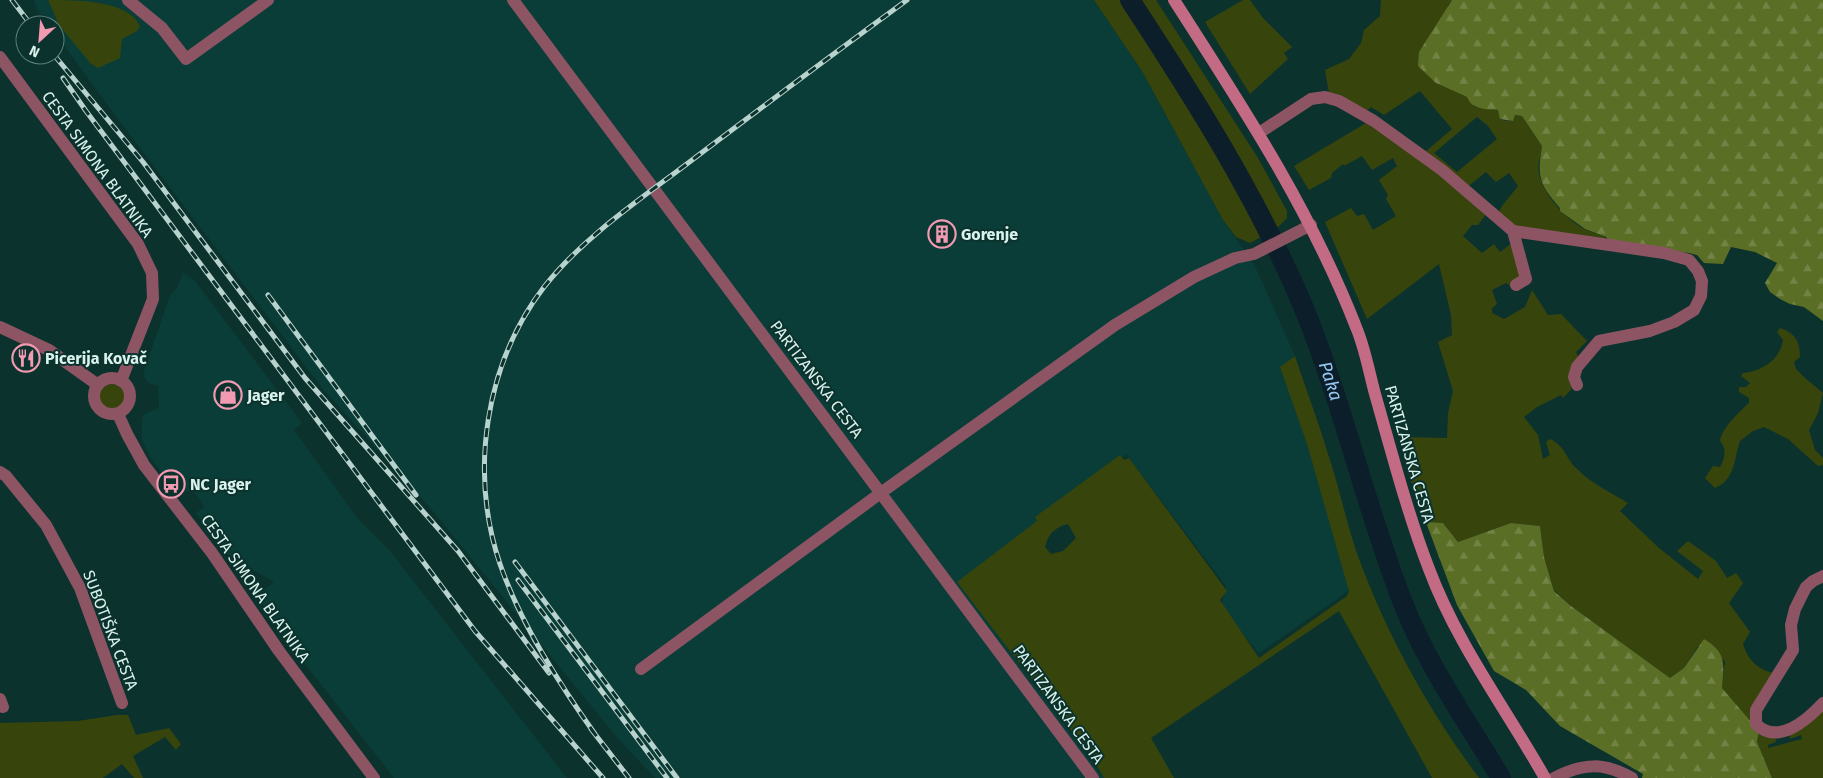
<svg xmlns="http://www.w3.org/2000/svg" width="1823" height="778" viewBox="0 0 1823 778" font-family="'Fira Sans',sans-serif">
	<defs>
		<pattern id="forest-firs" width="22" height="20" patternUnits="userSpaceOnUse" patternTransform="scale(1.25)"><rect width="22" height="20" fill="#5b6e25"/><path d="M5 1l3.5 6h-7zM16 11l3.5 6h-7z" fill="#728345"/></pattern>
	</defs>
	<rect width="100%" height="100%" fill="#0c322d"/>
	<path fill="#0a3d37" d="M34,0H1094L1142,71L1223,220L1255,266L1295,356L1281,367L1307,444L1350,590L1259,653L1221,607L1226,586L1126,454L959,583L1104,778H655L614,734L432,510L322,388L112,111L55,33V25H49L36,8Z
		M183,273L195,281L302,423L294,430L358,519L390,551L567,778H394L288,642L290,640L256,596L274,582L238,561L234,563L196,513L204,507L201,501L192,490L184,492L172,486L150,457L142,440V418L145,414L159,408L158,386L148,383L143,374L170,295L177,288Z"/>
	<path fill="#37450d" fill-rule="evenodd" d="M48,0C75,0 129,0 140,26L137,31L122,39L120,58L98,68L91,64L59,25Z
		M1094,0H1125L1213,137L1265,235L1250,243L1236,237L1223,220L1142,71Z
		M1135,0H1156L1258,158L1287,211V218L1275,230L1223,134Z
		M1243,0H1250L1263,18L1292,47L1284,53L1288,59L1250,94L1205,22Z
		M1381,0H1452L1448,5L1436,83L1467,97L1475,107L1498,110L1501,120L1512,121L1515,115L1522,116L1542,146C1541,155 1537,165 1539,173C1542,194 1568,221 1586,230C1595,234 1604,234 1609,242L1519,229L1498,213L1502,206L1518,186L1509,173L1496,182L1486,172L1466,188L1425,152L1452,129L1420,91L1384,115L1371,107L1364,113L1329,93L1325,70L1349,59L1361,43L1364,30L1380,16ZM1477,117L1488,126L1497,139L1457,172L1434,153Z
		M1366,123L1423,159L1487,213L1478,225H1472L1463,236L1482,253L1494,244L1500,252L1512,243L1524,272L1511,286L1506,283L1492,290L1497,304L1492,308V313L1504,319L1525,307L1532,290L1548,315L1561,314L1587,341L1576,352L1578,356L1571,374V390L1563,398L1561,395L1537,407L1524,417L1538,435L1543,459L1550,455L1546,442L1550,439C1565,446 1565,457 1576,468C1590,483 1610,492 1628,503L1620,511L1659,548L1698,579L1703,571L1677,551L1688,541L1716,561L1727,578L1736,573L1743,583L1729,603L1750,632L1743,644C1748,660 1757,669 1773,673L1752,723L1722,688L1725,661L1698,646L1684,668L1670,678L1571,606L1554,590L1544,557L1540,526L1511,523L1458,542L1443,523L1429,522L1427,525L1414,492L1400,437L1447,438L1448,413L1453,391L1438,342L1452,335L1451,315L1439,264L1367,319L1325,222L1351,208L1357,216L1364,214L1373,230L1396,216L1386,199L1388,195L1379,180L1397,166L1393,158L1372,170L1362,156L1344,166L1343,164L1332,173L1331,178L1309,190L1294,166Z
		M1780,328C1795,333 1800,341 1800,357L1794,362L1796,369L1804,377L1823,393L1818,413L1809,430L1815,450L1823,458V465L1818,466L1788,439L1764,427L1753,431L1740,441C1734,459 1735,480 1715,488L1705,478L1713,466L1720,467C1725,458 1727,449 1720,441C1721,429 1740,411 1749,403V398L1739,392V387H1746L1750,383L1741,376L1743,373C1762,371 1780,360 1783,340L1777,332Z
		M1295,356C1306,390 1319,423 1329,457C1340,490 1347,526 1359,559C1388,637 1429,711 1479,778H1432L1339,611L1151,738L1174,778H1104L1093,759L957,582L1037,521L1035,517L1120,455L1124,460L1129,458L1227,591L1220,600L1259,658L1347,596L1349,591L1307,444L1280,367ZM1068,524L1076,538L1063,551L1051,554L1045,547C1048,534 1055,527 1068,524Z
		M99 397a13 13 0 1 1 26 0a13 13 0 1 1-26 0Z
		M1823,707V778H1772L1757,742L1759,731L1775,736L1776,742L1768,745V748L1802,739L1801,735L1790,739L1789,733Z
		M117,715H128L136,735L169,728L181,744L176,750L165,737L133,756L143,778H134L122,764L103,778H0V723L78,721Z"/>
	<path fill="url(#forest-firs)" d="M1452,0H1823V321L1804,307L1790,304L1780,299L1770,292L1765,283L1777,263L1755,252L1731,247L1723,264L1704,263L1697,255L1689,253L1609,242L1606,237L1585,229L1560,211V208C1539,184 1537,177 1542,146L1522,116L1515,115L1513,121L1500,119L1498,110C1486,109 1472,110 1467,97L1436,83L1418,66L1419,52Z
		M1429,522L1443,523L1458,542L1511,523L1540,526L1544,557L1554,591L1571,606L1670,678L1684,668L1704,639C1727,653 1724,664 1722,688L1759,731L1757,742L1772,778H1642L1643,774L1560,726L1526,690L1494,671L1457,605L1427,525Z"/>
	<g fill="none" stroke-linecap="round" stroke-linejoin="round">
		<path stroke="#0d1e2b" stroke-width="20" id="s1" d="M1130,0C1195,99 1257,197 1303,306C1343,403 1365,506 1403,603C1427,665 1467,721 1501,778"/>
		<path stroke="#8d5564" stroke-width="12" d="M128,0L162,28L186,59L268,0
			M513,0L1093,778
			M1259,133L1311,99L1325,97L1339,101L1374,121L1442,170L1513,231L1664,253L1689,260L1698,271L1702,281L1701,296L1694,310L1674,322L1650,331L1599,341L1577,367L1574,377L1577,385
			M1513,231L1526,279L1516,285
			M0,327L49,350L98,385
			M0,472L6,476L46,525L80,588L122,703
			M1823,576L1813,581L1806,587L1795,609L1791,625L1793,650L1756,710V724C1778,746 1807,720 1823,703
			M641,669L882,492L1115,325L1194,277L1235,258L1254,254L1311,225
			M0,699L3,707
			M1554,778C1583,763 1604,762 1632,778"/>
		<path stroke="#8d5564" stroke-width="12" d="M0,57L138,244L152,273L153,299L121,381
			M94 396a18 18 0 1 1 36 0a18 18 0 1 1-36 0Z
			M118,414L127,434L144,465L212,553L279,651L374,778"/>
		<path stroke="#c36b84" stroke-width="12" d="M1174,0C1242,106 1310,209 1356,327C1365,348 1369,372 1375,394C1392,453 1407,512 1429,569C1457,644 1506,709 1545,778"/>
		<g stroke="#b8d3ce" stroke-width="5">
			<path id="rail" d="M12,0L31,25
				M54,55L143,162L305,378L458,551L549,673
				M63,78L86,111L475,631L603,778
				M268,295L416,495
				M515,562L677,778
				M518,580L667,778
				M591,729L629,778
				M595,734C560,685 519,620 500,564C469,472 485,364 544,287C585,235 644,197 696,157C766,104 836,52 907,0"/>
		</g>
		<use href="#rail" stroke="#0c322d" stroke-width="3" stroke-dasharray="9" stroke-linecap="butt"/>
	</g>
	<defs>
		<g id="building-ring" transform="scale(1.4375)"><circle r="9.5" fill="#0c322d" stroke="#f19ab1" stroke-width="1.5"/><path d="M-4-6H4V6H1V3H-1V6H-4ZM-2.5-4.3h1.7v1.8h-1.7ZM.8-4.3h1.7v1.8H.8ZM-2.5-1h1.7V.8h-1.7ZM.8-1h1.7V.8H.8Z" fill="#f19ab1"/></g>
		<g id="restaurant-ring" transform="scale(1.4375)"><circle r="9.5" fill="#0c322d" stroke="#f19ab1" stroke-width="1.5"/><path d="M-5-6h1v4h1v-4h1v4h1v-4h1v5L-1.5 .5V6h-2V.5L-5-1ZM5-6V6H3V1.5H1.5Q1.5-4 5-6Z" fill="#f19ab1"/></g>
		<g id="shop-ring" transform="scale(1.4375)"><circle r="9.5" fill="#0c322d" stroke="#f19ab1" stroke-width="1.5"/><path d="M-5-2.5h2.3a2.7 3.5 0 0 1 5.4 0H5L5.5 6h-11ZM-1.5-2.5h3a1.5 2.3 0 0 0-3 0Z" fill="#f19ab1"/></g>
		<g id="bus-ring" transform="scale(1.4375)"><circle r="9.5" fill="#0c322d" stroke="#f19ab1" stroke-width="1.5"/><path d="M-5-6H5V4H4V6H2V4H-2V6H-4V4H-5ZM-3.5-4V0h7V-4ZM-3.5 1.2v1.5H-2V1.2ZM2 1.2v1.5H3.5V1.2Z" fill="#f19ab1"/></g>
	</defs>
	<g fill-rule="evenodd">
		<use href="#building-ring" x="942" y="234"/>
		<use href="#restaurant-ring" x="26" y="358"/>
		<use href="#shop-ring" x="228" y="395"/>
		<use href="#bus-ring" x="171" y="484"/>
	</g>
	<g text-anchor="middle" stroke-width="4" stroke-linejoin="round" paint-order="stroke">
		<g font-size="16" fill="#d9f2ed" stroke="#0c322d">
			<text transform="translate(98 164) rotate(54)" y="6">CESTA SIMONA BLATNIKA</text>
			<text transform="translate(817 379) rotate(53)" y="6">PARTIZANSKA CESTA</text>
			<text transform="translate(1410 454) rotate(74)" y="6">PARTIZANSKA CESTA</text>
			<text transform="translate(256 588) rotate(55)" y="6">CESTA SIMONA BLATNIKA</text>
			<text transform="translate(111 630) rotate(69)" y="6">SUBOTIŠKA CESTA</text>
			<text transform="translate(1059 704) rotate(54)" y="6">PARTIZANSKA CESTA</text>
		</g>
		<g font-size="16" font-weight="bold" fill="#d9f2ed" stroke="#0c322d" text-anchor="start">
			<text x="961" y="240">Gorenje</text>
			<text x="45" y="364">Picerija Kovač</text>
			<text x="247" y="401">Jager</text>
			<text x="190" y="490">NC Jager</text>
		</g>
		<g font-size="18" font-style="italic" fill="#96caf3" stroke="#0c322d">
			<text dy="6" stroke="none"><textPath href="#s1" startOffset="432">Paka</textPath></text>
		</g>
	</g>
	<g transform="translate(40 40) rotate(206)"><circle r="24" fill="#0c322d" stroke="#5e7f7a"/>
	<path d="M0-4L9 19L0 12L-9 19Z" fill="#f19ab1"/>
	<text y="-8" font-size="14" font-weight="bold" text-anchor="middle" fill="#d9f2ed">N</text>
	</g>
</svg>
